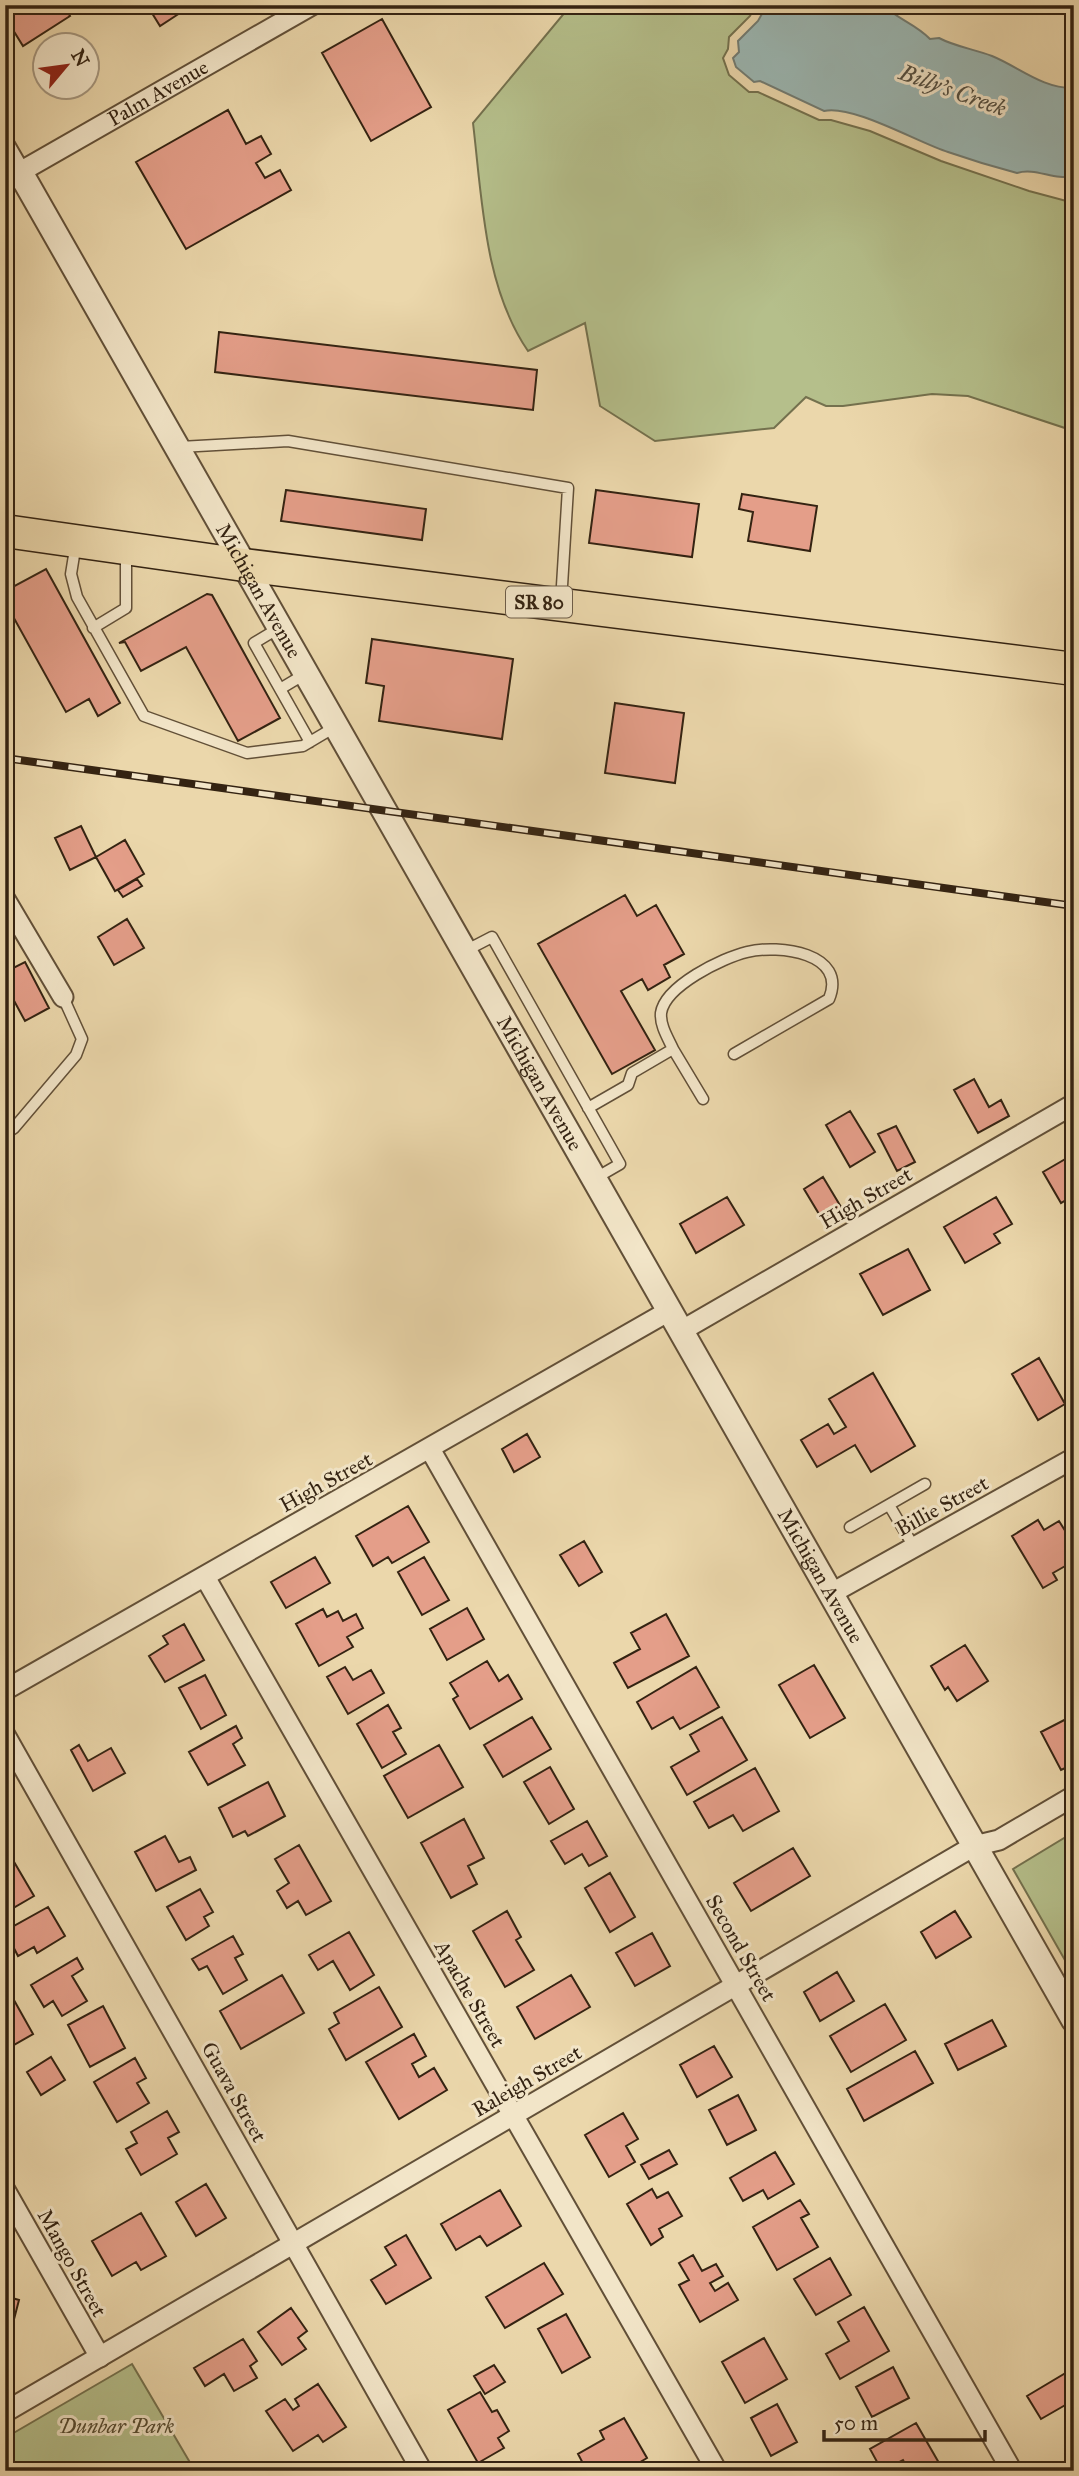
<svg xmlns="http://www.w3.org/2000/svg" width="1079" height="2476" viewBox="0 0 1079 2476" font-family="'IM FELL Great Primer',serif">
	<rect width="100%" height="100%" fill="#ebd7ab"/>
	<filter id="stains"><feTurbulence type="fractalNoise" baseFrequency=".00286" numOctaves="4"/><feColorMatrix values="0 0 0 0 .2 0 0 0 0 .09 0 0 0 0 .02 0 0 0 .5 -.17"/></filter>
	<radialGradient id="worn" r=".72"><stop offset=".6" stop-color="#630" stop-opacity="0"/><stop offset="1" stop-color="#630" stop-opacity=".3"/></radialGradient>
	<path fill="#b5bf8b" stroke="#74714e" stroke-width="2" d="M571,5H756L750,16L729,37L728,49L723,58L729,75L749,92H758L819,120H831L870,131L941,161L1029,191L1074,203V431L968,396L932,394L843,406H826L806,397L774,428L655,441L600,406L585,323L528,351C484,287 482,198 473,123Z
		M1074,1832V1976L1013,1869Z
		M132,2364L195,2471H5V2438Z"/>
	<path fill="#9bb7b3" stroke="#727c73" stroke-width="2" d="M767,5H883C897,19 916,24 930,39L939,38C956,47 974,49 992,56C1019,67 1043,89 1074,88V176C1054,181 1036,167 1017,173C994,167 971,160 948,152C919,143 852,104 824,111L760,81L754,82L736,67L733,58L739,52L738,41L758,21Z"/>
	<path fill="#e49e89" stroke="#342312" stroke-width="2" d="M19,5H63L70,16L23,46L5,17Z
		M147,5H176L180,13L160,26Z
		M382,19L431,107L371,141L322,53Z
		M228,110L246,144L261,136L271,154L256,163L265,178L280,170L291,190L186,249L136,162Z
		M219,332L537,370L533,410L215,372Z
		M286,490L426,509L422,540L281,521Z
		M596,490L699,504L692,557L589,543Z
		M742,494L817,506L810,551L748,541L753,512L739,509Z
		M46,569L120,703L98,716L89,699L66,712L5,602V591Z
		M207,594L212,595L280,718L238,741L186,647L141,671L125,642L119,643Z
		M372,639L513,659L502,739L379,721L384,686L366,683Z
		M615,703L684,713L675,783L605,773Z
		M81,826L96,857L70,870L55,838Z
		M125,840L144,874L115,891L96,857Z
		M137,879L142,886L123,897L118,890Z
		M625,895L637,916L656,905L684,954L664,965L670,977L648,990L642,979L621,991L655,1050L612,1074L538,944Z
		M127,919L144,948L114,965L98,937Z
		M25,962L49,1008L25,1021L5,984V972Z
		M974,1079L989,1107L1001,1100L1009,1116L978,1133L954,1090Z
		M850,1111L875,1152L850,1167L826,1125Z
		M896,1126L915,1162L897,1171L878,1134Z
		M1074,1154V1195L1061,1203L1043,1172Z
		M823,1177L841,1207L822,1219L804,1189Z
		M727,1197L744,1225L696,1253L680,1224Z
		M996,1197L1012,1224L994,1234L1000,1243L965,1263L944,1227Z
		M908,1249L930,1290L883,1315L860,1274Z
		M1039,1358L1065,1404L1038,1420L1012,1374Z
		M873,1373L915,1446L871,1472L855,1445L817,1467L801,1440L828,1424L834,1434L846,1427L829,1399Z
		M527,1434L540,1457L514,1472L502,1449Z
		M408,1506L429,1542L392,1563L388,1557L373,1566L356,1536Z
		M1038,1520L1044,1530L1059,1521L1074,1545V1561L1053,1573L1057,1580L1043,1588L1012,1536Z
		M584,1541L602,1572L579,1586L560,1555Z
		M315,1557L330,1583L286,1608L271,1582Z
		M424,1557L449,1600L422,1615L398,1572Z
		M467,1608L484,1639L447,1660L430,1629Z
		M323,1609L327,1617L338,1611L343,1621L356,1614L363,1628L347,1637L353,1647L319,1666L296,1624Z
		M666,1614L689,1656L628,1688L614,1663L640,1649L631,1633Z
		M184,1624L204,1660L165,1682L149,1656L168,1644L163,1636Z
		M965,1645L988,1681L957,1701L948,1687L945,1690L931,1666Z
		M487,1661L499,1681L508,1675L522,1699L470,1729L453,1699L458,1696L450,1683Z
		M814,1665L845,1718L810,1738L779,1685Z
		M345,1667L353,1680L371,1670L384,1693L348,1714L327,1677Z
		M696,1667L719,1707L680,1729L673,1717L652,1729L637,1702Z
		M205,1675L226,1715L201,1729L179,1688Z
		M388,1705L401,1728L393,1732L406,1754L382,1768L357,1724Z
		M1074,1715V1764L1061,1770L1041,1732Z
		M532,1717L551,1749L503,1777L484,1745Z
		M722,1717L747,1760L687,1795L671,1767L699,1751L690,1735Z
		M236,1726L242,1738L233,1744L245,1765L208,1785L189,1752Z
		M79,1745L88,1761L111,1748L125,1773L93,1791L71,1750Z
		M439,1745L463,1787L408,1818L384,1776Z
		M550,1767L574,1809L549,1824L524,1782Z
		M755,1768L779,1811L743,1831L733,1815L709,1828L694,1802Z
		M268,1782L285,1816L248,1836L245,1831L233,1837L219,1808Z
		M464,1819L484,1858L468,1866L477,1884L451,1898L421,1843Z
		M587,1821L607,1856L589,1866L582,1854L565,1864L551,1841Z
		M165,1836L179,1862L190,1857L196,1870L156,1891L135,1852Z
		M299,1845L331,1901L306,1915L298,1901L287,1908L277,1891L289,1883L275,1859Z
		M793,1848L810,1876L751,1911L734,1883Z
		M10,1855L34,1896L8,1911L5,1905V1857Z
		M610,1873L635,1917L610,1932L585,1888Z
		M200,1889L213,1912L204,1917L209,1926L186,1940L167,1907Z
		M48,1907L65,1936L37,1953L34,1947L18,1956L5,1931Z
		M507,1911L521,1937L516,1940L534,1970L505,1987L473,1931Z
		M955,1911L971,1937L936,1958L921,1932Z
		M349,1932L374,1975L350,1990L333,1961L318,1970L309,1955Z
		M652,1933L670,1966L635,1986L616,1953Z
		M233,1936L243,1954L235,1958L247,1980L223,1994L207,1966L199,1970L192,1959Z
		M77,1958L83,1969L72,1976L87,2001L62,2016L53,2001L44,2007L31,1985Z
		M837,1972L854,2001L820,2021L804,1992Z
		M282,1975L304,2013L241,2049L220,2011Z
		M571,1975L590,2007L535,2039L517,2007Z
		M379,1987L402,2027L346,2060L329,2029L339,2023L334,2013Z
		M10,1993L33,2034L5,2050V1995Z
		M885,2004L906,2040L851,2072L830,2036Z
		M103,2006L125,2048L90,2067L68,2025Z
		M992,2020L1006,2046L958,2070L945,2044Z
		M414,2034L426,2056L412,2064L419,2077L434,2068L447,2090L399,2119L366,2062Z
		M714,2046L732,2077L697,2097L680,2065Z
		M915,2051L933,2083L864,2121L847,2089Z
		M51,2057L65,2080L41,2095L27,2072Z
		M135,2058L146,2078L137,2083L149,2103L117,2122L94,2082Z
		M738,2095L756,2130L727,2145L709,2110Z
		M167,2111L179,2132L168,2138L177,2154L141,2175L126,2149L137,2143L131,2132Z
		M623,2113L638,2139L626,2146L635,2162L609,2177L585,2135Z
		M669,2150L677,2164L649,2179L641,2165Z
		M775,2152L794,2184L768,2199L763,2190L743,2201L730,2178Z
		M206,2184L226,2218L196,2236L176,2202Z
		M652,2189L657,2198L668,2192L682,2216L659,2229L663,2237L651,2245L627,2204Z
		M500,2190L521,2226L487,2246L480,2236L456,2250L441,2224Z
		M800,2200L809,2214L801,2218L818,2247L777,2270L753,2227Z
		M141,2213L166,2256L141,2270L136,2262L112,2276L92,2241Z
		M406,2235L431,2278L386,2304L371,2280L396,2265L385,2247Z
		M693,2255L702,2271L716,2264L723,2276L710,2283L715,2291L728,2283L738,2300L700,2322L679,2285L689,2280L679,2263Z
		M830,2258L851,2295L816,2315L794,2279Z
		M544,2263L563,2294L505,2328L486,2297Z
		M5,2296L19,2300L5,2354Z
		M864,2307L889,2351L840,2379L826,2354L849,2341L838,2322Z
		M291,2308L307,2331L298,2338L306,2349L282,2365L258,2332Z
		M566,2314L590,2357L562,2373L538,2329Z
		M764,2338L787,2379L745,2403L722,2362Z
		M243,2339L257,2361L250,2366L257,2378L234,2391L224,2374L205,2386L194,2368Z
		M494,2365L505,2382L485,2394L474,2376Z
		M893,2367L909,2398L872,2417L856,2387Z
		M1074,2368V2400L1041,2419L1027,2396Z
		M318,2384L346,2427L323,2442L318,2435L293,2451L266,2411L285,2399L293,2410L299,2406L295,2399Z
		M480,2392L492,2412L497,2410L509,2431L498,2438L504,2448L478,2463L448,2410Z
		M777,2404L797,2442L771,2456L751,2418Z
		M624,2418L647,2458L625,2471H587L578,2454L604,2439L600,2431Z
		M916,2423L939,2463L926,2471H909L903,2460L882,2471L870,2449Z"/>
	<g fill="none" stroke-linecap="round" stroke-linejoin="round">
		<g stroke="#625038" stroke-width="13">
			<path id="service" d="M180,447L288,441L568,488L561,602
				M76,543L71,574L77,597L144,716L247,753L303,746L335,727
				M93,628L126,608V553
				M279,628L254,643L310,742
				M280,689L305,674
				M465,951L492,937L620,1164L594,1179
				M673,1049L703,1099
				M588,1108L628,1085L632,1073L673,1049C668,1038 660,1026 661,1013C665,986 722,958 747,952C779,944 848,953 829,999L734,1054
				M5,1134L14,1128L76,1055L82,1039L63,997
				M889,1505L914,1547
				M850,1527L925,1484"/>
		</g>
		<g stroke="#625038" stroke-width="23">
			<g id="minor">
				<path id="s1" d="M5,146L20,172L312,5"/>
				<path d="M5,899L63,997"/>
				<path d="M681,1331L1074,1104"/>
				<path d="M430,1449L1012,2471"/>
				<path d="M205,1577L717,2471"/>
				<path d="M832,1593L1074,1458"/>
				<path d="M5,1690L669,1311"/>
				<path d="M5,1735L422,2471"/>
				<path d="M5,2190L100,2357"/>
				<path d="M5,2412L974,1846L999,1840L1074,1796"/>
			</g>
		</g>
		<g stroke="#625038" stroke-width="28">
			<g id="tertiary">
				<path id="s2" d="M5,180L20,172L1074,2020"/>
			</g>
		</g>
		<g stroke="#342312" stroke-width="35">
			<path id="primary" d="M5,531L244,565L1074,669"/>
		</g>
		<use href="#service" stroke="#f2e5c8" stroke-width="10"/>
		<use href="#minor" stroke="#f2e5c8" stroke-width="19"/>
		<use href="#tertiary" stroke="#f2e5c8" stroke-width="24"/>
		<use href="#primary" stroke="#ebd7ab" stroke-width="32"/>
		<g stroke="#342312" stroke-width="8">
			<path id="rail" d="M5,758L1074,906"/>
		</g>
		<use href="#rail" stroke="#f2e5c8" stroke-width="5" stroke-dasharray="16" stroke-linecap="butt"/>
	</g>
	<g text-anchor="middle" stroke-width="6" stroke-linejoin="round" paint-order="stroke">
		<rect fill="#f2e5c8" stroke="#6d5d49" stroke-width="2" x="506" y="586.5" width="66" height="31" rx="5"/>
		<g font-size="19" font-weight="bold" fill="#342312">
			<text x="539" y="609">SR 80</text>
		</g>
		<g font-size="21" fill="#342312" stroke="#f2e5c8">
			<text dy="7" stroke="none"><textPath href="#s1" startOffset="189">Palm Avenue</textPath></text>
			<text dy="7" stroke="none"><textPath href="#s2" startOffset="499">Michigan Avenue</textPath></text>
			<text dy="7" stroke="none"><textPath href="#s2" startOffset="1066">Michigan Avenue</textPath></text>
			<text transform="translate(866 1198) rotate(-30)" y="7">High Street</text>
			<text transform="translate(326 1482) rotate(-29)" y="7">High Street</text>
			<text transform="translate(942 1506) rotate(-29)" y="7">Billie Street</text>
			<text dy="7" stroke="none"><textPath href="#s2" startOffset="1633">Michigan Avenue</textPath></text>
			<text transform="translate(741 1948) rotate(60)" y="7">Second Street</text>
			<text transform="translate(470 1994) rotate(60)" y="7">Apache Street</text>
			<text transform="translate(527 2081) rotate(-30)" y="7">Raleigh Street</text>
			<text transform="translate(234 2092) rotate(61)" y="7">Guava Street</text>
			<text transform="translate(72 2263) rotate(61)" y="7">Mango Street</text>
		</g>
		<g font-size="21" font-style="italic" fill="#544a30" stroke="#f2e5c8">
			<text x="116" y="2433">Dunbar Park</text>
		</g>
		<g font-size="23" font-style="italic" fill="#534f42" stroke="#f2e5c8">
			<text transform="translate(953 90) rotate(20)" y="8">Billy's Creek</text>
		</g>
	</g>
	<rect width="1079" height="2476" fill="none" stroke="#ebd7ab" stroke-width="28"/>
	<rect x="7" y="7" width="1065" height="2462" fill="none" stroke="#342312" stroke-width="3.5"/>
	<rect x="14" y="14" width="1051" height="2448" fill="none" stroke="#342312" stroke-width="2"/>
	<g transform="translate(66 66) rotate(61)"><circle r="33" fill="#f2e5c8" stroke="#a6977f" stroke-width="2"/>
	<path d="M0-5L12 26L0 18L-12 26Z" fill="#8f2418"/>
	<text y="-10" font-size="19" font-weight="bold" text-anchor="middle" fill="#342312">N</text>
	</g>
	<path d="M824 2430v10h161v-10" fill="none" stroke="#342312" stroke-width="3.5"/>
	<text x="834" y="2430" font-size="21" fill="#342312" stroke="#f2e5c8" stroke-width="5" paint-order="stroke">50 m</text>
	<rect width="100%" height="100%" filter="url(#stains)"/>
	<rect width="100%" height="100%" fill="url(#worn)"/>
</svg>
